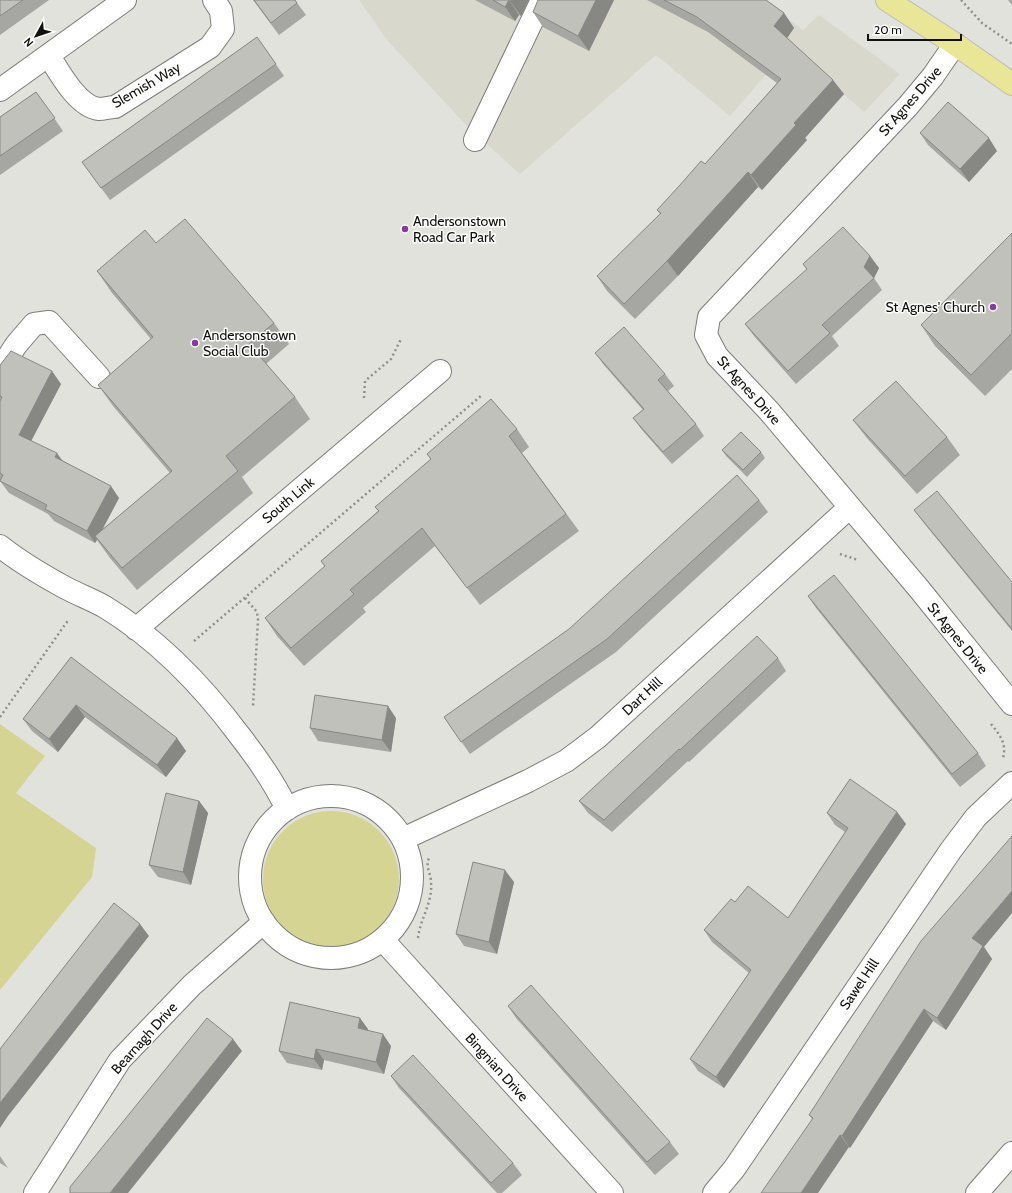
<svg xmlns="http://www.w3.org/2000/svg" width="1012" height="1193" viewBox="0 0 1012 1193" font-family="Cabin,sans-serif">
	<rect width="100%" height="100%" fill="#e2e2dd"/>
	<path fill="#d8d8cc" d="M359,0H762L803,30L819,15L900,74L864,112L790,47L730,116L656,55L520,174L467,126L387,40Z"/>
	<path fill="#d5d492" d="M0,724L45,756L16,793L96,848L92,877L0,990Z
		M263 879a68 68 0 1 1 136 0a68 68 0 1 1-136 0Z"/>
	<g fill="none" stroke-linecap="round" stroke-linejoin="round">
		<g stroke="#7d7e79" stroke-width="24">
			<path id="minor" d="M955,44L933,76L908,106L709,317L706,335L717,356L769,411L920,590L1012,704
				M49,56C59,72 78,107 99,109C104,109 110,107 115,107L210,47L223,29L221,11L214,0
				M0,90L125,0
				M475,140L542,0
				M0,370L16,345L34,324L49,322L99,377
				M0,546C20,562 44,576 66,588C79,595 93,600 105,607C159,640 202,685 240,736C258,759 274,782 287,809
				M136,629L440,371
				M250 877a81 81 0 1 1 162 0a81 81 0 1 1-162 0Z
				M403,839L528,781L566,761L598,737L850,507
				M383,940L612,1193
				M35,1193L120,1060L192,985L264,922
				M714,1193L734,1169L951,850L976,817L1012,783
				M977,1193L1012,1153"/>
		</g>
		<g stroke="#bcbcbc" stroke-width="24">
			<path id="major" d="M887,0L955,44L1012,84"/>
		</g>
		<path stroke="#8f8f8c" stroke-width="2.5" stroke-dasharray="2 3" stroke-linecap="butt" d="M961,0L982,23L1012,44
			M364,398L365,381L391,359L401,339
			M840,554L858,560
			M245,598L257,612L258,620L253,706
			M194,641L482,395
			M0,717L69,619
			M991,724C1000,735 1007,744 1003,758
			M418,938C420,919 433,902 431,882C431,873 425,867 429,858"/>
		<use href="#minor" stroke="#fff" stroke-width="22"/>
		<use href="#major" stroke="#e9e697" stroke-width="22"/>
	</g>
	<path fill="#a6a6a2" d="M0,0H49L0,35Z
		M253,0H295L306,15L279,35Z
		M475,0H529L521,16L519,15L515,21Z
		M538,0H614L589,51L543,27L533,12Z
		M647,0H766L784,13L794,28L787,38L844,94L805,138L807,140L762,190L758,187L678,276L635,319L607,291L597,276L660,214L657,210L705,164L777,83L708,32Z
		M1008,0H1012V5Z
		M257,37L284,76L110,200L82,162Z
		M36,92L63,131L0,175V117Z
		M920,133L997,151L969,182L928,145Z
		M1012,233V369L985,396L935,346L921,325Z
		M156,243L274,323L289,344L266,364L295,397L310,419L242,477L253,493L137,590L110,558L97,540L95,543L54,521L48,514L9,493L0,481V365L61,384L31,441L62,460L119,498L103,529L170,473L113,406L98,385L151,339L112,293L97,271Z
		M870,256L879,268L874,278L882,290L832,336L839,346L796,384L754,336L745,324L807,270L803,264Z
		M595,353L665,374L674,386L668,391L696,424L704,436L672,464L642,430L633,418L643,410L604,365Z
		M853,420L947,437L960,455L917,494L866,437Z
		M517,429L529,447L522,453L579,531L480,605L435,546L363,608L366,612L304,666L277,636L265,618L325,567L321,561L378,511L375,507L431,459L427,454Z
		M722,450L761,452L765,458L747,477L726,456Z
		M759,500L768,512L616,652L470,754L444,717Z
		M914,510L1012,582V631L923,522Z
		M808,596L978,753L986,766L960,787L816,608Z
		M71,657L186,751L166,777L85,717L58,752L32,731L23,719Z
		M778,658L786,671L689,762L688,761L612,832L588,813L579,801Z
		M396,718L391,752L318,741L310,728Z
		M199,801L208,813L191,885L158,877L149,865Z
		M897,812L906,824L724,1088L698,1071L690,1059L749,973L712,942L704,930L735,902L788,918L845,832L835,825L827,813Z
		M514,882L497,954L464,946L456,934Z
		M984,947L992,959L946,1030L933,1021L850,1148L812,1119L809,1115Z
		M508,1006L670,1142L679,1154L655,1175L516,1018Z
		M368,1029V1030L391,1046L384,1074L324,1060L322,1070L287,1063L279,1051Z
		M391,1076L513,1163L522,1175L502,1193H497L399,1088Z
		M0,1156L8,1168L0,1163Z"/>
	<path fill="#878784" d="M509,0L519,15L515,21L505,7Z
		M511,0H529L521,16L510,1Z
		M596,0H614L589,51L578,36Z
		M784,13L794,28L785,41L774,26Z
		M833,80L844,94L805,138L807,140L762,190L751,175L794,123Z
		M989,138L997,151L969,182L960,169Z
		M748,172L758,187L678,276L667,261Z
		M870,256L879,268L874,278L864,267Z
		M52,371L61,384L28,447L19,435Z
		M57,453L66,466L55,457Z
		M111,486L119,498L97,539L95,536L97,540L95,543L87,531Z
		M76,705L85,717L58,752L49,739Z
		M388,706L396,718L391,752L382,740Z
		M177,738L186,751L166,777L157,765Z
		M199,801L208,813L191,885L183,872Z
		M897,812L906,824L724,1088L716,1077Z
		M505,870L514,882L497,954L489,942Z
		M1012,891V913L984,947L992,959L946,1030L937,1018L972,938Z
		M140,924L149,936L8,1116L0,1128V1103Z
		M924,1009L933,1021L850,1148L842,1136Z
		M360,1018L368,1029L366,1039L358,1028Z
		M383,1034L391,1046L384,1074L376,1062Z
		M233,1039L242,1051L128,1193H110Z
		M316,1049L324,1060L322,1070L314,1059Z
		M840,1135L849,1147L818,1193H801Z"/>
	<path fill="#c1c1bc" stroke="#878784" d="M0,0H23L0,16Z
		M254,0H295L297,3L271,23Z
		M493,0H509L505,7Z
		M538,0H596L578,36L533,12Z
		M664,0H766L784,13L774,26L833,80L794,123L796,125L751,175L748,172L667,261L624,304L597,276L661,213L657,210L680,185L701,161L705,164L781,79L697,17Z
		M257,37L276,64L101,188L82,162Z
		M36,92L55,118L0,156V117Z
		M948,102L989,138L960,169L920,133Z
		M185,219L274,323L249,344L295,397L226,456L238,471L122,568L95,536L172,471L98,385L153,337L97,271L145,230L156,243Z
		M843,227L870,256L864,267L874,278L822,325L830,333L788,371L745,324L807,269L803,264Z
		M1012,233V333L971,375L921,325Z
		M624,327L665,374L658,380L696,424L663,452L633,418L644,409L595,353Z
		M11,351L52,371L19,435L57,453L55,457L111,486L87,531L45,509L47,505L0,481L3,475L0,473V401L2,397L0,396V365Z
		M896,381L947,437L905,476L853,420Z
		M491,399L517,429L509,436L566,514L467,588L422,528L350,590L354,594L291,648L265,618L325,566L321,561L379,511L375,507L431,459L427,454Z
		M741,432L761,452L743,470L722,450Z
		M737,475L759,500L607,639L461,742L444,717L569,629Z
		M937,491L1012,582V629L914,510Z
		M834,575L978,753L952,774L808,596Z
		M757,636L778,658L680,750L679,749L604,820L579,801Z
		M71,657L177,738L157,765L76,705L49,739L23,719Z
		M315,695L388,706L382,740L310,728Z
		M850,779L897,812L716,1077L690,1059L751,970L704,930L731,899L735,902L748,886L788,918L848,828L827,813Z
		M166,793L199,801L183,872L149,865Z
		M1012,836V891L972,938L983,946L937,1018L924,1009L842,1136L840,1135L801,1193H761L813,1118L809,1115L921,941Z
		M473,862L505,870L489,942L456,934Z
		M114,903L140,924L0,1103V1049Z
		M531,985L670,1142L647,1162L508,1006Z
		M290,1002L360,1018L358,1028L383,1034L376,1062L316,1049L314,1059L279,1051Z
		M207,1018L233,1039L110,1193H70V1187Z
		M413,1055L513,1163L491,1183L391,1076Z"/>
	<g fill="#8c37a5" stroke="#fffffe" stroke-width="1.5">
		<circle cx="405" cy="229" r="4"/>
		<circle cx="993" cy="307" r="4"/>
		<circle cx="195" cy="343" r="4"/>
	</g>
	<g text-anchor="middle" stroke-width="3" stroke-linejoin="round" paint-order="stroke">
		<g font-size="14" fill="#10100f" stroke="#fffffe">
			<text transform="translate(146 85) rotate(-30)" y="5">Slemish Way</text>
			<text transform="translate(910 101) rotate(-49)" y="5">St Agnes Drive</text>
			<text transform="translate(749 390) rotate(48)" y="5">St Agnes Drive</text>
			<text transform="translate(288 500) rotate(-40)" y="5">South Link</text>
			<text transform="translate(958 638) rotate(51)" y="5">St Agnes Drive</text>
			<text transform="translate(642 696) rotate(-43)" y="5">Dart Hill</text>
			<text transform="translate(859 984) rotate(-56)" y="5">Sawel Hill</text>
			<text transform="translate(144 1038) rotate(-48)" y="5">Bearnagh Drive</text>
			<text transform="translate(497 1067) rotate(48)" y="5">Bingnian Drive</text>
		</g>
		<g font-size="14" fill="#10100f" stroke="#fffffe" text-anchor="start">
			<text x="413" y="226">Andersonstown<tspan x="413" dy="16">Road Car Park</tspan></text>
			<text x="985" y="312" text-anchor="end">St Agnes' Church</text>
			<text x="203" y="340">Andersonstown<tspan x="203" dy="16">Social Club</tspan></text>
		</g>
	</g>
	<g transform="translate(36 36) rotate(230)" stroke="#fffffe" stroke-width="3" paint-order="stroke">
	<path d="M0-3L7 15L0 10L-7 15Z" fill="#10100f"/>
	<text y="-6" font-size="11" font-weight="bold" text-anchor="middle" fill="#10100f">N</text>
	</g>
	<path d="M868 34v6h93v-6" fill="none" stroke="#10100f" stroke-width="2"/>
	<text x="874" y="34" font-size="12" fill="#10100f" stroke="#fffffe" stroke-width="3" paint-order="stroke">20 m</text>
</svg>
